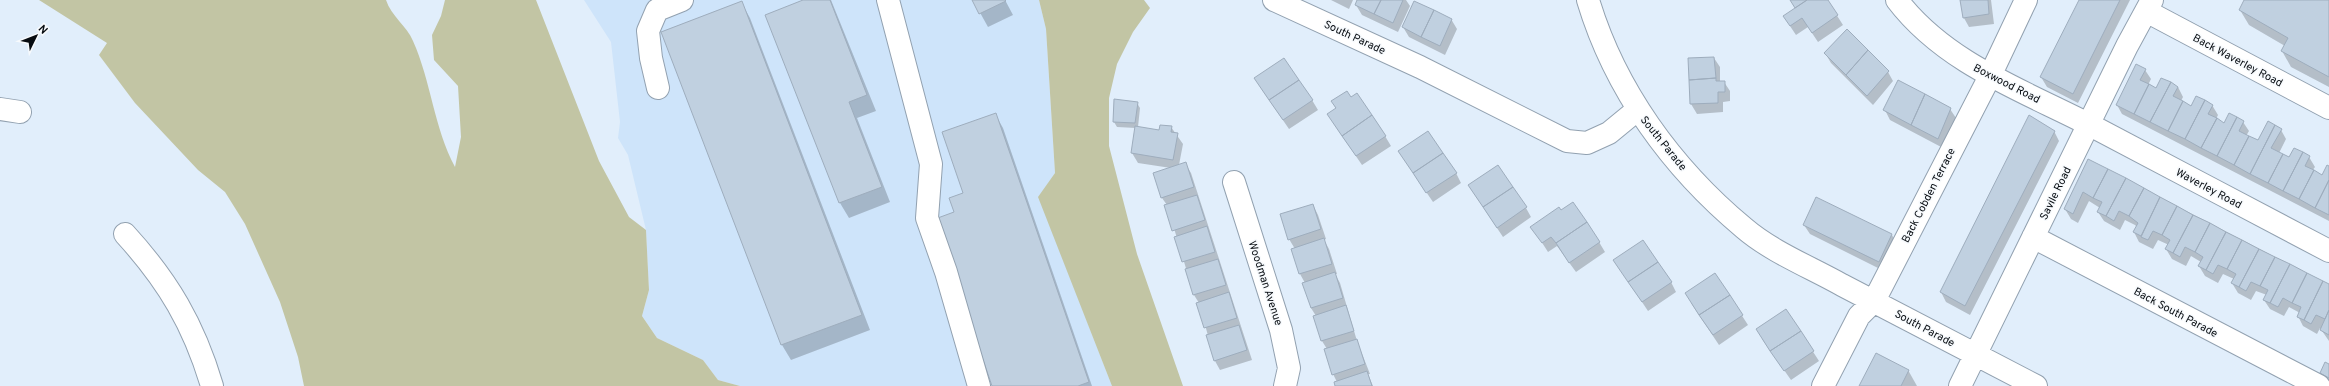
<svg xmlns="http://www.w3.org/2000/svg" width="2329" height="386" viewBox="0 0 2329 386" font-family="Overpass,sans-serif">
	<rect width="100%" height="100%" fill="#e1eefb"/>
	<path fill="#cee4fa" d="M584,0H1039L1046,29L1055,173L1039,197L1112,386H740L718,380L703,360L657,338L642,316L649,290L646,230L628,155L618,138L620,122L611,42Z"/>
	<path fill="#c2c5a4" d="M39,0H386C391,16 407,26 413,41C431,81 434,128 455,167L461,137L458,86L434,60L432,35L441,16L445,0H536L599,161L629,217L646,230L649,290L642,316L657,338L703,360L718,380L740,386H304L298,357L280,302L245,224L225,192L198,170L135,103L99,55L107,43Z
		M1039,0H1144L1150,8L1133,32L1117,64L1109,98V146L1137,254L1183,386H1112L1038,197L1055,173L1046,29Z"/>
	<path fill="#0003" d="M805,0H831L876,111L857,118L890,202L849,218L840,203L766,15Z
		M973,0H1005L1013,15L988,27Z
		M1331,0H1353L1349,9Z
		M1358,0H1406L1410,6L1398,32L1362,15L1356,5Z
		M1791,0H1827L1843,25L1818,42L1808,27L1796,35L1790,26L1796,8Z
		M1961,0H1991L1994,24L1969,27L1964,18Z
		M2080,0H2130L2078,103L2047,87L2041,77Z
		M2245,0H2329V87L2291,67L2282,51L2285,46L2249,25L2240,10Z
		M741,2L750,18L870,330L791,360L782,345L662,32Z
		M1451,19L1457,29L1445,55L1409,37L1403,27Z
		M1825,53L1888,72L1893,81L1873,105L1831,63Z
		M1714,58L1720,67V82H1724L1730,91V101L1723,102V112L1697,114L1691,104Z
		M2145,70L2151,79L2148,85L2157,89L2178,87L2183,97L2181,101L2191,107L2212,105L2218,115L2216,119L2225,124L2243,122L2249,131L2246,136L2258,142L2281,130L2286,139L2279,153L2290,158L2309,157L2315,167L2312,171L2323,176L2329,167V221L2122,114L2117,105Z
		M1261,88L1312,100L1318,110L1289,129Z
		M1332,101L1385,136L1391,146L1362,165L1334,124L1336,109Z
		M1137,103L1140,108L1138,127L1160,131L1171,127L1183,144L1179,165L1185,163L1191,173L1252,360L1220,370L1215,361L1199,303L1194,295L1167,205L1162,198L1171,168L1138,163L1132,153L1136,128L1117,127L1114,122Z
		M1950,109L1956,118L1943,148L1890,120L1885,110Z
		M995,114L1003,128L1092,386H993L955,212Z
		M2054,131L2059,141L1970,315L1946,302L1941,292Z
		M2088,160L2329,285V341L2320,328L2317,334L2303,326L2298,316L2300,313L2289,307L2284,316L2270,309L2264,300L2267,295L2256,291L2251,300L2238,293L2232,283L2234,279L2223,274L2218,283L2205,276L2199,266L2201,262L2191,256L2186,266L2172,259L2166,249L2169,245L2158,240L2153,249L2139,242L2134,232L2137,227L2135,225L2125,220L2120,230L2104,221L2098,212L2100,208L2089,201L2078,223L2071,219L2065,209Z
		M1405,161L1456,173L1461,183L1433,202Z
		M1469,186L1526,208L1531,217L1503,237Z
		M1816,199L1892,235L1897,245L1884,271L1810,234L1804,225Z
		M1313,205L1318,215L1326,239L1324,240L1329,249L1337,274H1335L1340,283L1357,341L1370,374H1368L1373,386H1336L1337,382L1333,374L1327,349L1322,341L1315,316H1316L1311,308L1304,284L1305,283L1300,274L1293,250L1295,249L1289,239Z
		M1532,227L1599,242L1605,252L1576,272L1557,246L1548,252Z
		M1614,260L1671,282L1676,292L1648,311Z
		M1715,274L1748,325L1719,345L1691,303Z
		M1786,310L1819,361L1791,380L1762,339Z
		M2329,365V381L2321,373Z
		M1908,370L1917,386H1860Z"/>
	<path fill="#c0d0e0" stroke="#9eadbd" d="M803,0H830L867,95L849,102L882,187L839,203L765,15Z
		M972,0H1005L1006,1L979,14Z
		M1357,0H1381L1374,14L1355,5Z
		M1381,0H1403L1393,23L1374,14Z
		M1790,0H1807L1795,8Z
		M1807,0H1828L1838,15L1812,33L1802,18L1790,26L1783,16Z
		M1960,0H1988L1989,14L1963,18Z
		M2079,0H2120L2073,94L2040,77Z
		M2244,0H2329V77L2281,51L2288,38L2239,10Z
		M742,1L862,315L781,345L661,32Z
		M1414,1L1434,10L1421,37L1402,27Z
		M1434,10L1452,19L1440,46L1421,37Z
		M1847,29L1868,50L1846,75L1824,53Z
		M1868,50L1889,71L1867,96L1846,75Z
		M1714,57L1716,78L1689,80L1688,58Z
		M1284,58L1299,80L1269,100L1254,78Z
		M2136,64L2146,69L2140,80L2149,84L2134,114L2116,105Z
		M1716,78V81H1725V92H1718V103L1690,104L1689,80Z
		M2161,78L2171,82L2150,122L2134,114L2149,84L2156,88Z
		M1299,80L1313,100L1283,120L1269,100Z
		M1898,80L1925,94L1911,125L1883,110Z
		M2171,82L2178,87L2173,96L2183,101L2168,131L2150,122Z
		M1347,91L1351,97L1357,93L1372,115L1342,136L1327,114L1336,108L1331,101Z
		M1925,94L1951,108L1938,139L1911,125Z
		M2196,96L2205,100L2185,139L2168,131L2183,101L2191,106Z
		M1114,99L1138,102L1135,123L1113,122Z
		M2205,100L2213,105L2208,114L2217,118L2201,148L2185,139Z
		M996,113L1089,382L1078,386H992L935,219L954,212L949,198L963,193L942,132Z
		M2229,113L2237,117L2217,156L2201,148L2217,118L2224,123Z
		M1372,115L1386,136L1356,156L1342,136Z
		M2029,115L2055,131L1965,306L1940,292Z
		M2237,117L2244,121L2239,131L2249,136L2234,165L2217,156Z
		M2268,121L2275,125L2250,174L2234,165L2249,136L2258,140Z
		M1160,125L1172,126L1171,132L1178,133L1173,160L1131,153L1135,126L1159,130Z
		M2275,125L2282,129L2271,148L2283,154L2268,183L2250,174Z
		M1428,131L1443,153L1413,173L1398,151Z
		M2294,148L2303,152L2283,191L2268,183L2283,154L2289,157Z
		M2303,152L2310,156L2305,166L2314,170L2299,199L2283,191Z
		M1443,153L1457,173L1426,193L1413,173Z
		M2088,159L2108,169L2093,198L2083,192L2073,214L2064,209Z
		M1186,162L1194,187L1161,198L1153,173Z
		M1498,165L1513,187L1483,207L1468,185Z
		M2327,165L2329,166V180L2315,208L2299,199L2314,170L2322,175Z
		M2108,169L2126,178L2106,216L2097,212L2102,202L2093,198Z
		M2126,178L2144,188L2129,216L2119,211L2114,221L2106,216Z
		M2329,180V215L2315,208Z
		M1513,187L1527,207L1497,228L1483,207Z
		M2144,188L2160,197L2141,236L2133,232L2138,223L2129,216Z
		M1197,195L1205,220L1172,231L1164,205Z
		M1816,197L1892,234L1879,262L1803,225Z
		M2160,197L2177,206L2162,235L2153,231L2148,240L2141,237Z
		M1573,202L1587,222L1556,243L1551,237L1542,243L1530,227L1559,207L1561,210Z
		M1313,204L1321,229L1288,240L1280,214Z
		M2177,206L2193,215L2173,253L2165,249L2170,240L2162,235Z
		M2193,215L2210,223L2195,252L2185,247L2180,257L2173,253Z
		M1587,222L1600,242L1569,263L1556,243Z
		M2210,223L2226,232L2206,270L2198,266L2203,257L2195,252Z
		M1207,226L1215,252L1182,262L1174,237Z
		M2226,232L2242,240L2227,269L2218,265L2213,274L2206,270Z
		M1324,238L1332,264L1299,274L1291,249Z
		M1643,240L1658,262L1628,282L1613,260Z
		M2242,240L2259,249L2239,287L2231,283L2236,274L2227,269Z
		M2259,249L2275,257L2260,286L2251,282L2246,291L2239,287Z
		M2275,257L2290,264L2270,303L2263,300L2268,290L2260,286Z
		M1218,259L1226,285L1193,295L1185,269Z
		M1658,262L1672,282L1642,302L1628,282Z
		M2290,264L2307,273L2292,303L2283,298L2278,307L2270,303Z
		M1335,272L1343,298L1311,308L1302,283Z
		M1715,273L1730,295L1699,315L1685,293Z
		M2307,273L2323,281L2304,320L2297,317L2301,307L2292,303Z
		M2323,281L2329,284V310L2325,319L2316,315L2311,324L2304,320Z
		M1229,292L1237,318L1204,328L1196,303Z
		M1730,295L1743,315L1713,335L1699,315Z
		M1346,305L1354,331L1321,341L1313,316Z
		M1786,309L1801,331L1770,351L1756,329Z
		M2329,310V335L2320,330Z
		M1239,325L1247,350L1214,361L1206,335Z
		M1801,331L1814,351L1784,371L1770,351Z
		M1357,339L1365,364L1332,375L1324,349Z
		M1876,353L1909,370L1901,386H1859Z
		M2325,362L2329,364V378L2320,373Z
		M1367,371L1372,386H1335L1334,382Z"/>
	<g fill="none" stroke-linecap="round" stroke-linejoin="round">
		<g stroke="#92a1b0" stroke-width="24">
			<path id="minor" d="M888,0L931,164L927,218L946,272L979,386
				M1274,0L1420,67L1567,141L1587,143L1609,133L1637,110
				M1588,0C1615,90 1672,168 1744,228C1772,252 1810,267 1842,285C1906,319 1971,352 2036,386
				M1897,0C1945,63 2022,90 2090,125C2170,167 2249,209 2329,251
				M2146,11L2329,108
				M658,88L651,58L648,31L657,10L682,0
				M0,109L20,112
				M1234,182L1281,330L1289,368L1285,386
				M125,234C168,281 194,325 212,386
				M2033,237L2319,386
				M1823,386L1859,316L1874,301L1990,76L2026,0
				M1960,386L2127,46L2152,0"/>
		</g>
		<use href="#minor" stroke="#fff" stroke-width="22"/>
	</g>
	<g text-anchor="middle" stroke-width="3" stroke-linejoin="round" paint-order="stroke">
		<g font-size="11" fill="#070c11" stroke="#f7fafd">
			<text transform="translate(1355 37) rotate(25)" y="4">South Parade</text>
			<text transform="translate(2238 60) rotate(28)" y="4">Back Waverley Road</text>
			<text transform="translate(2007 83) rotate(27)" y="4">Boxwood Road</text>
			<text transform="translate(1664 143) rotate(51)" y="4">South Parade</text>
			<text transform="translate(2209 188) rotate(28)" y="4">Waverley Road</text>
			<text transform="translate(2055 193) rotate(-64)" y="4">Savile Road</text>
			<text transform="translate(1928 195) rotate(-63)" y="4">Back Cobden Terrace</text>
			<text transform="translate(1266 283) rotate(72)" y="4">Woodman Avenue</text>
			<text transform="translate(2176 312) rotate(28)" y="4">Back South Parade</text>
			<text transform="translate(1925 328) rotate(28)" y="4">South Parade</text>
		</g>
	</g>
	<g transform="translate(36 36) rotate(47)" stroke="#f7fafd" stroke-width="3" paint-order="stroke">
	<path d="M0-3L7 15L0 10L-7 15Z" fill="#070c11"/>
	<text y="-6" font-size="11" font-weight="bold" text-anchor="middle" fill="#070c11">N</text>
	</g>
</svg>
